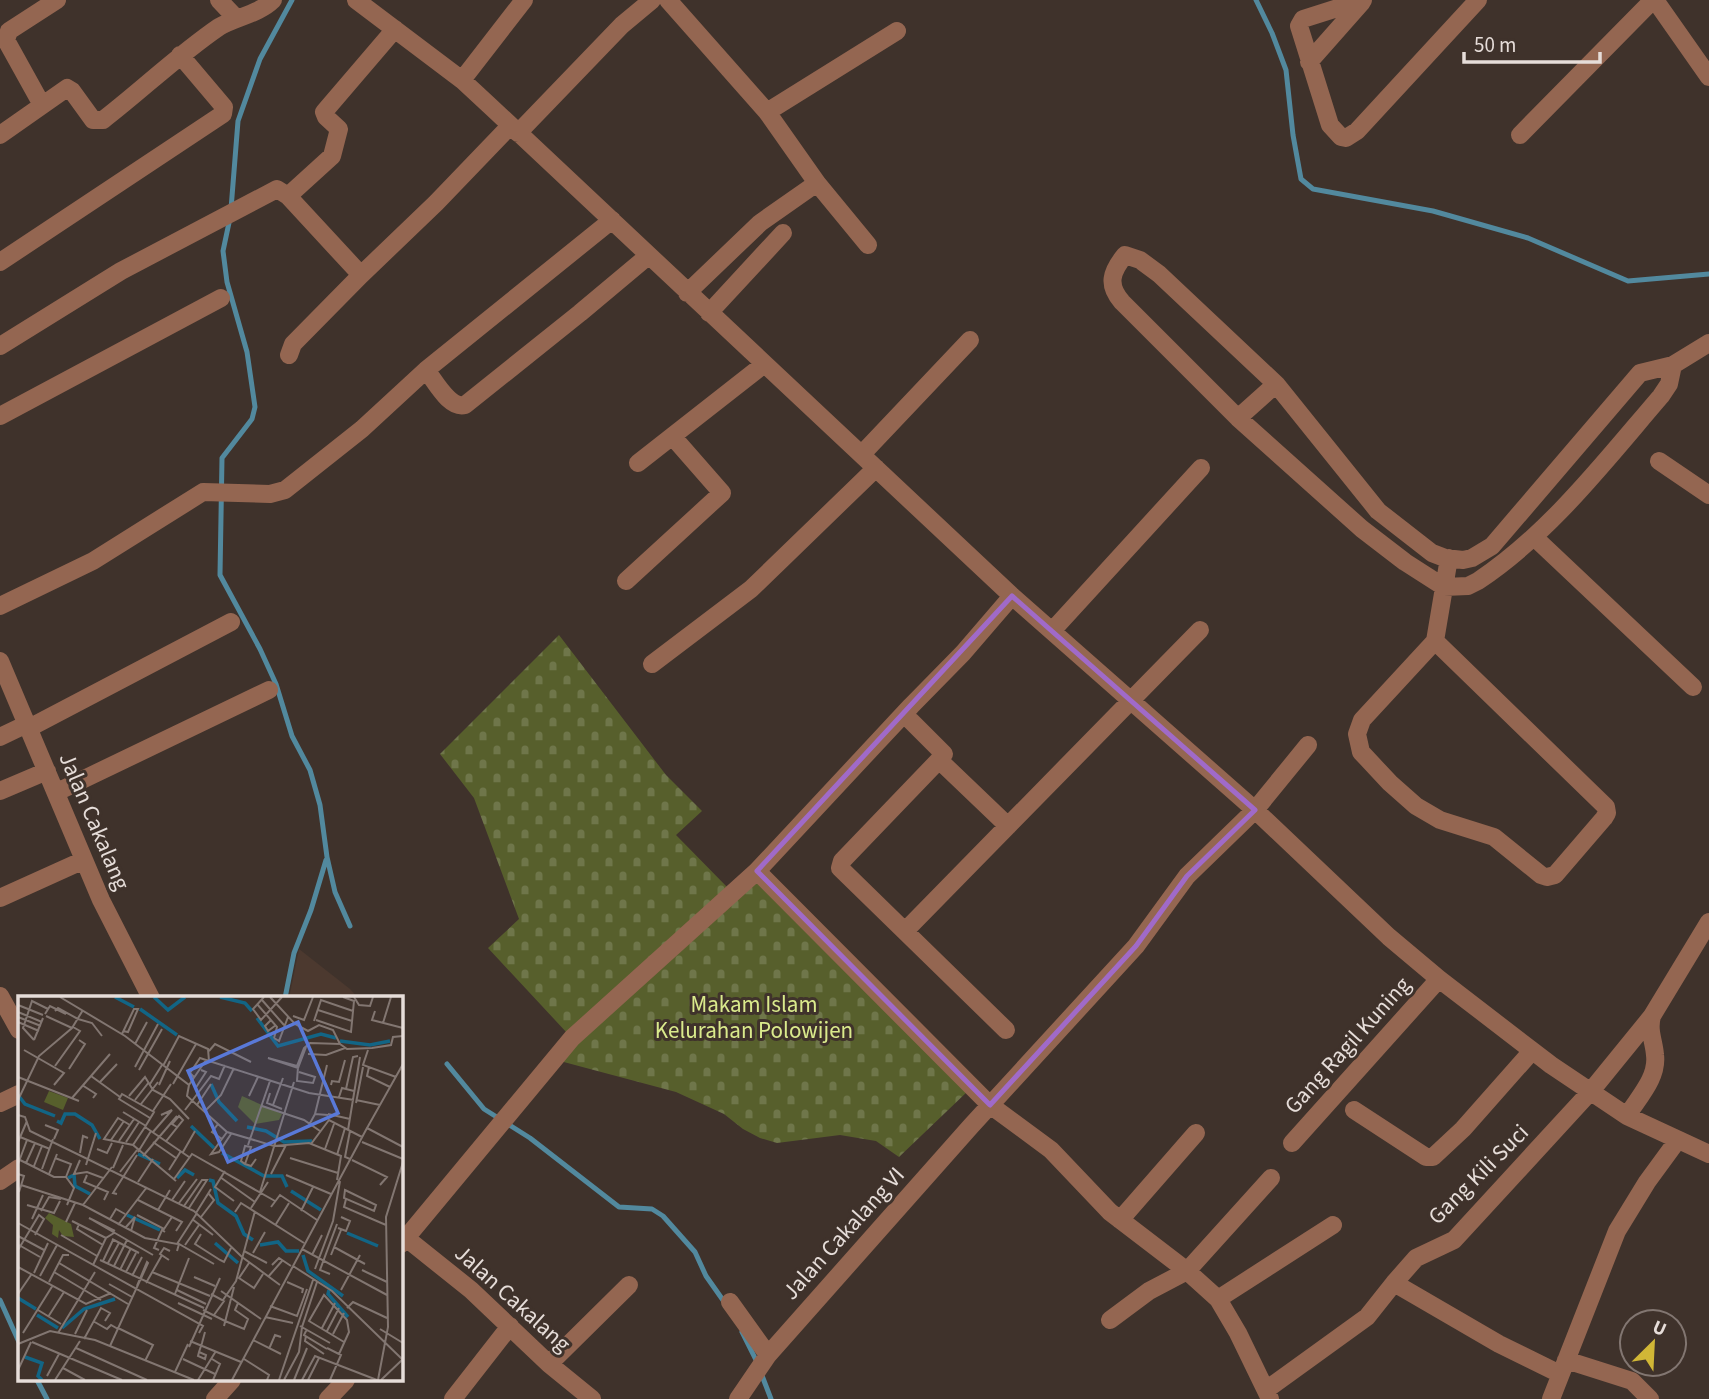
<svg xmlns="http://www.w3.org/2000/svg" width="1709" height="1399" viewBox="0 0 1709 1399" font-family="'Source Sans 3',sans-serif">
	<defs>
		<pattern id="cemetery-stones" width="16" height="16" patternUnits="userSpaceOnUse" patternTransform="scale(1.75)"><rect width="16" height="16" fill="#575f2c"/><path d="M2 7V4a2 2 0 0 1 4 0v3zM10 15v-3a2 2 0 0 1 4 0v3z" fill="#6f764a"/></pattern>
	</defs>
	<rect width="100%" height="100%" fill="#3f322b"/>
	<path fill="#4c392f" d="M299,949L350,989L358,998H289Z"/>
	<path fill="url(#cemetery-stones)" d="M559,635L666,775L702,811L676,835L728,888L568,1034L488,948L519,919L474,798L440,754Z
		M758,879L969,1090L899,1157L876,1141L840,1135L777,1143L760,1138L743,1129L724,1114L676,1092L560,1061L579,1038Z"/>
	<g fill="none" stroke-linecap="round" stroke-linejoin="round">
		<path stroke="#52899e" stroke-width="5" d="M1256,0L1272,33L1286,70L1293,135L1301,179L1313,189L1433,211L1528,238L1628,281L1709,274
			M231,209L238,121L260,59L292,0
			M230,218L223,251L227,282L247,352L255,407L252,419L222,458L220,575L260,649L276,684L292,736L310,770L320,805L327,857L335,892L350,926
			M285,998L294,953L311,910L326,860
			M447,1064L484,1109L530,1138L619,1207L652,1209L663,1216L695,1252L706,1276L725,1303
			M0,1300L19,1342
			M742,1332L758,1364
			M761,1373L771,1399
			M37,1380L47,1399"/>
		<path stroke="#946651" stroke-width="18" d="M219,0L236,18
			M356,0L462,80L490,106L1012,596L1255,810L1389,937L1439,979L1551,1065L1627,1116L1709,1154
			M668,0L767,112L817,183L868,245
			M1363,0L1303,19L1299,26L1330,125L1341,137L1346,138L1357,131L1478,0
			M1655,0L1709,77
			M1309,62L1362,2
			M462,80L524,0
			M42,105L6,40L9,31L57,0
			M767,112L897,31
			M518,133L622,25L652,0
			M0,135L67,88L72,91L93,120H103C142,90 178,55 219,27C236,17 259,14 273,0
			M1520,135L1653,0
			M288,196L332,156L339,129L326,117L324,112L395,29
			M0,262L223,114L224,107L180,55
			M687,293L760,223L817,183
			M709,313L783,233
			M0,346L121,271L277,189L288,196L361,275L436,203L510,126
			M289,355L293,344L361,275
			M1673,365L1669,384L1661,396C1605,461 1550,533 1478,581L1468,586L1444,587L1405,562L1362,529L1238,418L1122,302C1107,285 1111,272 1125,255L1140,260L1159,274L1276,384L1378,511L1432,553L1445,558L1463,560L1472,558L1492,546L1640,373L1673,365L1709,343
			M426,370C436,382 449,409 465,405L580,313L648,256
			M0,416L221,298
			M1238,418L1276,384
			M862,454L970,340
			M1659,461L1709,495
			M638,463L763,365
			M1534,537L1693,687
			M626,581L722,493L673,437
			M0,606L93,561L203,492L270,494L285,490L362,429L426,370L612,220
			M1052,631L1201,468
			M1435,641L1606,807L1607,813L1604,818L1555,875L1547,877L1541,875L1494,837L1440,820L1416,806L1390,783L1361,752L1357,734L1362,720L1435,641L1449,558
			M0,661L101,900L151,998
			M652,664L751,589L876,468
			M911,721L944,754L939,760L1008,826
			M29,728L231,622
			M0,737L27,724
			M939,760L842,861L840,868L1006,1030
			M0,791L47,771
			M57,792L269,690
			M757,871L990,1105L1051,1150L1110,1212L1187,1271L1218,1299L1238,1333L1270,1399
			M0,898L84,860
			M905,931L1200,630
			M0,996L19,1030
			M0,1103L19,1094
			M1354,1110L1426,1157H1433L1463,1129L1532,1051
			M1627,1116C1638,1098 1658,1078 1655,1055C1654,1041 1648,1031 1652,1016
			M1292,1143L1439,979
			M0,1181L19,1168
			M1120,1220L1196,1133
			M401,1234L471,1290L549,1364L592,1399
			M401,1244L572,1038L757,871L911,706L963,653L1012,596
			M1394,1283L1416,1258L1454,1240L1591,1091L1652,1016L1709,922
			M1218,1299L1333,1225
			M730,1302L768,1355
			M1110,1320L1149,1291L1187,1271L1271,1178
			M1566,1360L1632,1381L1650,1399
			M549,1364L629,1285
			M1266,1390L1367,1317L1394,1283L1499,1344L1560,1374
			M215,1399L232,1380
			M328,1399L346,1380
			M453,1399L510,1326
			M738,1399L768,1355L971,1126L1136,946L1187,876L1255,810L1308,745
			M1551,1399L1617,1231L1647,1182L1677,1141"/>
	</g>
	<path fill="none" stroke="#a06ac8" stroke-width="5" stroke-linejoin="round" d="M1012,596L1255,810L1187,876L1136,946L990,1105L757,871Z"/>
	<g text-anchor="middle" stroke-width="6" stroke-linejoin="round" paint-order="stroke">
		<g font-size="23" fill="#e6ddd9" stroke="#3f322b">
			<text transform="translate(95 821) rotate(67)" y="8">Jalan Cakalang</text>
			<text transform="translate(1347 1045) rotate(-48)" y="8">Gang Ragil Kuning</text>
			<text transform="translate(1478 1174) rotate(-45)" y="8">Gang Kili Suci</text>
			<text transform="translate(843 1233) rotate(-48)" y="8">Jalan Cakalang VI</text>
			<text transform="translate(513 1298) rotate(42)" y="8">Jalan Cakalang</text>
		</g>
		<g font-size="23" fill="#daea8c" stroke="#3f322b">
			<text x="754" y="1012">Makam Islam<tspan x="754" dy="26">Kelurahan Polowijen</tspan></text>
		</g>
	</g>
	<g transform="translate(18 996)">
		<rect width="385" height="385" fill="#3f322b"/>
		<path d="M31,95L50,102L45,114L26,106ZM31,217L53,228L56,241L45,240L41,234L40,242L34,238L35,229L27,222Z" fill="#575f2c"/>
		<path d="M224,100L264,118L261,124L237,128L220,111Z" fill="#575f2c"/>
		<path fill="none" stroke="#126585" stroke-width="3.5" d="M97,1L116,11M136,1L150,14L167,1M202,1L227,7L234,15M122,13L159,39M239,22L260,50L303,38L318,42M322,45L352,49L372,45M193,88L201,106L219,125M0,99L7,108L37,120M39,125L43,127L47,118H57L74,129L82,143M173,130L196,152M229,131L248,135L266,146L294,145M204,157L246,180H264L269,191M120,158L142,168M50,182L56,179L57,190L72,198M159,182L167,174L176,179M191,184L195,185L200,207L218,220L226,238L235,244M273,195L303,214M109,219L142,234M329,237L360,250M197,247L220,267M242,249L260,246L268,255H281M285,259L290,275L325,300M311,294L310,298L330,321M0,302L18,313M19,319L40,332M44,332L66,313L97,303M7,361L24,367L20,380L24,384"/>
		<path fill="none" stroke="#827671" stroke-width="2" d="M42,1L107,40L171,89L169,100L209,136L256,150L291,147L323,160L319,184M246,1L235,13L243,24L264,1M252,1L277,28L290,35L301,29L315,34L322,48L292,47L286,52L279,70L250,62L280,72L288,51M336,1L341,9L352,10L355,1M244,4L266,29M239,8L259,31L256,42M0,9L25,19M300,14L334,25M37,15L40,12L60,23M357,15L354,24L385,32M0,16L24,26M27,18L32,10L48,18M28,20L54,32M275,20L286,24L295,1M0,21L23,30M60,23L74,27L84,40M253,24L247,30L250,35L258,29M298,24L333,36L336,5L325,1M296,25L303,4L335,15M0,26L21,35M365,27L373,1M104,38L116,13H120L110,36L105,35M256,42L261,45L270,21M16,44L5,32L14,5L30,13M16,44L25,22M117,48L129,26M322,48L329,53L354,52L373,49L375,41L385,40M6,54L46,77L36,89M350,54L345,69L378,81M191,55L197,48L233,66M290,58L308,59L327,52M385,68L349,132L385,151M37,70L62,35L55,31M145,70L161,40L190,53L191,65L291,97L336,104M117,71L140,28M280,71L279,85L295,87L297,81L281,76M351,71L349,80L372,91M51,73L67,48L61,44M121,74L144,33M73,80L102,101M0,81L61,105M176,81L172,77L182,62L191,65M82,86L99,68M132,88L144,69M155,88L178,48M64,89L78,98L75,102M141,89L152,65M171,89L188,64M313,89L314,85L321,86L327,64M177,93L188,76L183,74M328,93L335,61L340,60M252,97L249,107L264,113M111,100L127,81L135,94L152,103L171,123M231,100L240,81M321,101L324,92L336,95M54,102L92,58M0,104L21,60L54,32L65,14M117,104L131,86M338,104L362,109M338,107L345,71M123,108L140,86M179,109L193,88M255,109L265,82M244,110L286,124L302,135M167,114L193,80L201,83L207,69M135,115L153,88M105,116L128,130M186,116L203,99L216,72M297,118L309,69M310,118L332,123M0,119L7,121L12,135L176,215L224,261L262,289M200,128L194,136L204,143M27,129L40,134L36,143M112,129L100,122L86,143L115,149L158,185M291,129L297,118L310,119M127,131L171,161M330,134L342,61M332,135L327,161L332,163M135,136L154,114L143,119M209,136L193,158L201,156L213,138M2,141L32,153M93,144L106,125M101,145L116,123M148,145L149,144L165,124L161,120L154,128L159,131M0,146L9,125M108,146L121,126M135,146L158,162M344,146L385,163M293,148L311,124L344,141M115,149L127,131L136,116L104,98L101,103L132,122M230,149L252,85M79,153L89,157L94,147M307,153L316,128M120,156L133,135M165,156L177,135M62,157L65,140L70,142M319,159L327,132M125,160L159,120M37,162L53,168L48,181M272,162L320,177M2,164L36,181H48M62,164L56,178L69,176L85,182M334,164L369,181L362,189M8,167L17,147M0,168L9,144M227,168L233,151L227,150L223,165L227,168L233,170L238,163M68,169L78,137M16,170L24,150M95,172L105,149M24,173L35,143M151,174L163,155M207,175L197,191L216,205M102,176L119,154M0,178L6,180L1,196M31,178L39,158M253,178L268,149M69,179L66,186L90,196L86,204M268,179L313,198M48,181L56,192L49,209M202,181L237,206M156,183L174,158L257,205M120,186L135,163M3,189L65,209L127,242L159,248L179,217M327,194L358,209L356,215L326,202ZM242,196L276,86M99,198L95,197L119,159M328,203L326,211L368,229M120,204L164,226L158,235M154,204L167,185M161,207L179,183M9,209L36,217L42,205M65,209L94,171M166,210L184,184H189L171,212M253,211L262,199L299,224M233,212L250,186M140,214L152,194M23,215L31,201L43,203M283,215L295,191M217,216L223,207L286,247M178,217L193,193M119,219L146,233L154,221M183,221L196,204L191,198M14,223L25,199M92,223L98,213L107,218M174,223L195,239M54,225L88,242M48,226L57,207M0,227L185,330L181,337M61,228L59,233L85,249M258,228L271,207M100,229L129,191M108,231L117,221L113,235M320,232L328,235L332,225L323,221M97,235L71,222L135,259M183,238L177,248L202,264L206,266L213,252M43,239L79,260M0,240L26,254M94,243L121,257M1,249L22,261M167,249L181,229M316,251L347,268M284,253L369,299M0,254L21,219L26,223L17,239M141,254L136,252L144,234L147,236M159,255L161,248L196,268M226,255L249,267M235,257L247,236M294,259L304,239M313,259L323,234M82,264L186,312M151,264L142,258L146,252L152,255M85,265L95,244M41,267L110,308M90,267L101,247M231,267L221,282L236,292L245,278M75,269L88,242L96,237M254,269L261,262L273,270M96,270L109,244M275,270L314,295L385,364M0,271L68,308L93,297M297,273L315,225L322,185M102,274L113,252M344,274L369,286M36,276L83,304M108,276L118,257M134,276L192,300M16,277L30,247M312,278L302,274L319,228M22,280L39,249M114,280L124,261M176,281L197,290M250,281L264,265M31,286L45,259H51M269,286L285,293L284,297M128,287L144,259M91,288L114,301M159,294L188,308M323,294L342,259M203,295L243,323M0,298L13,279M157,298L171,262M193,298L206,305L196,319M205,304L218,285L237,215M160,307L194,323M252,310L279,320L289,293M329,312L335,306L369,322M20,314L43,328M185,314L207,325M30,321L46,296M247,321L275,327M75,325L89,333L93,329L100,333M207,325L226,333L230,323L217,314L220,307M206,330L216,291M282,330L312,347M100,332L135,349L127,365M304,332L317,307M289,333L286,339L309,353M362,333L385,347M309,335L321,312M5,337L35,289M40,337L77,276M57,338L69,314M315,338L326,317M288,340L287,345L306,358M66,343L83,312L92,317L87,325M235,344L263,358M172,345L223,366M14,346L104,384M0,348L32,335L77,344L176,384M92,350L130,267L129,266L119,290M171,351L202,282M58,352L129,384M309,352L323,359L312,384M251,353L257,339L263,341M181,356L188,359L187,363L180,360L181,356L184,347L187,336M321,358L331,336L329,324L306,299L291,325L326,346M165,363L197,378M194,363L202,368L195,384M226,363L251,379L249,384M45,372L67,384M0,374L13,346M157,376L170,348M29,380L41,358M37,384L62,345M180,384L198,355M214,384L349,132M261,384L295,284M266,384L281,356L284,331L299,286M276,384L289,352M284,384L297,360L359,384M290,384L301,362M360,384L370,331L368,221L385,166M363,384L385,363"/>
		<path fill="#5979d8" fill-opacity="0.15" stroke="#5979d8" stroke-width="3.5" d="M280,26L320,117L210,166L170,75Z"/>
		<rect width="385" height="385" fill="none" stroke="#e6ddd9" stroke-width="3.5"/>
	</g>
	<g transform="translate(1653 1343) rotate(24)"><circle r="33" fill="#3f322b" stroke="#827671" stroke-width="2"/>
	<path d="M0-5L12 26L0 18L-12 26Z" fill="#d1b736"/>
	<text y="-10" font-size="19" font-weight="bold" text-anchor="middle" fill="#e6ddd9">U</text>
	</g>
	<path d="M1464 52v10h136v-10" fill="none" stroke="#e6ddd9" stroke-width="3.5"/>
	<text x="1474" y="52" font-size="21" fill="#e6ddd9" stroke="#3f322b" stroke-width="5" paint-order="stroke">50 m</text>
</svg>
